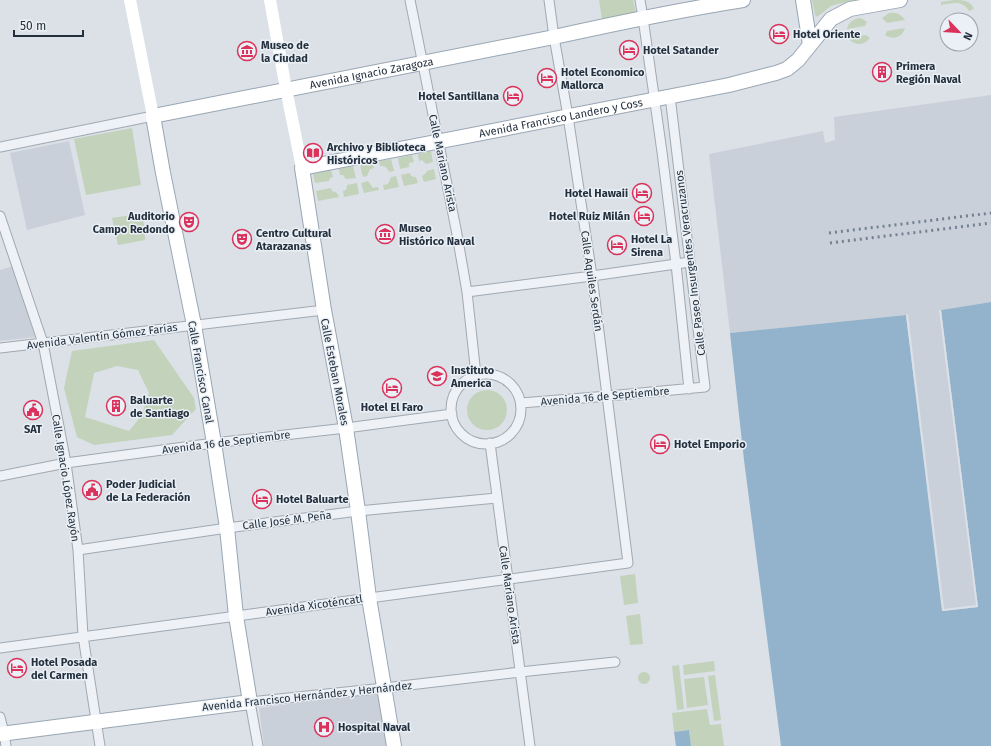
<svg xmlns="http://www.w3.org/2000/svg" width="991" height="746" viewBox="0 0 991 746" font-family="'Fira Sans',sans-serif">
	<rect width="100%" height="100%" fill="#dbe1e7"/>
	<path fill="#c9d0d9" d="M991,95V302L941,310L978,607L943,611L906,315L730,333L709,154L823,131L825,143L835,140L834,117Z
		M69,141L85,215L27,230L10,153Z
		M13,266L35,337L0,341V270Z
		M381,692L388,746H264L259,708Z"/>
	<path fill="#c3d2bb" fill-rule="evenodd" d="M599,0H633L636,14L602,19Z
		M812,0H857L838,4L831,6L817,17L815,15Z
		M954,0C963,0 970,0 974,9L969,11C963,0 952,3 941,5V2Z
		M889,13C896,12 901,14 905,20L887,23L882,18Z
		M859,18L863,19L867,22L865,26L847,29C848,23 852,20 859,18Z
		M905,28C902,38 893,40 885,35L887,31Z
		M866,35L870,38C863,46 855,46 848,38Z
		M132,128L141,185L86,195L74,139Z
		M431,151L433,162L426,164L422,160L419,161L418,154Z
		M412,155L414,162L409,163V167L400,169L398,158Z
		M391,159L394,171L389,172C387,167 385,166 380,166L379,161Z
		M372,162L374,168L370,169L367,176L363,177L360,165Z
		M353,166L356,178L346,179L343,175H340L339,169Z
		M434,169L436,179L424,182L422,176L425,174L427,171Z
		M331,170L333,177L330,178L329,181L315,183L313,174Z
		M410,173C411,177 413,177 416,177L418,183L404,186L401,175Z
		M396,176L399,187L384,190L383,185L388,184L391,177Z
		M368,181L373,188L378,187L379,190L364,193L361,183Z
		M357,183L359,194L344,197L343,191L346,190L347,185Z
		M331,188L332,191L337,193L339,197L318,201L316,191Z
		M143,213L145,240L118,245L112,218Z
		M154,340L194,398L196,409L172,435L94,445L77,437L64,388L72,351ZM117,366L138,370L149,393L142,415L129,431L85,417L94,373Z
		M467 410a20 20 0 1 1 40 0a20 20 0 1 1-40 0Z
		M635,574L638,603L624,605L620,576Z
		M640,614L643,644L630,645L626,616Z
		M714,661L715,671L684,675L683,665Z
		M679,665L684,709L677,710L672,666Z
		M638 678a6 6 0 1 1 12 0a6 6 0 1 1-12 0Z
		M715,675L721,720L714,721L708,676Z
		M704,677L708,705L687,708L684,679Z
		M707,709L710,725L721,724L724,746H691L689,730L674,732L672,713Z"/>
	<path fill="#92b3cb" d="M991,302V746H781L744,460L730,333L906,315L942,611L978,607L941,310Z
		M689,730L691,746H676L674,732Z"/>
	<path fill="#dbe1e7" d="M939,310H941L978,607L943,611L906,315L908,314L944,609L976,605Z"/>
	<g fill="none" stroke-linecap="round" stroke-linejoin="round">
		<g stroke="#a0a8b1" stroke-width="11">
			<path id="street" d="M410,0L456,229L467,292L476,375
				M640,0L643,18L662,152L676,264L689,389
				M0,147L153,116
				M0,216L43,343L66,463L78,550L83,636L100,746
				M467,292L592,276L690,262
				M0,348L324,310
				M451 409a35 35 0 1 1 70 0a35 35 0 1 1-70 0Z
				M521,403L608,396L705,387L670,96
				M490,443L530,746
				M0,476L66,463L214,443L346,428L452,414
				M78,550L227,528L358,511L497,498
				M0,648L628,563L592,276L568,116L554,37L549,0
				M0,717L4,733L6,746
				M258,746L250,702L384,688L520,672L615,662"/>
		</g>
		<g stroke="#99a6b4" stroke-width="16">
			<g id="primary">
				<path d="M803,0L810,45"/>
				<path id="s1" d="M0,734L250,702L236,616L227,528L214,443L194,325L163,173L153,116L554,37C617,23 680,10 743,0"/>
				<path id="s2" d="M394,746L369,598L358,511L346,428L324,310L302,168L729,85L776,73L787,69L798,60L831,19L850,9L900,0"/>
			</g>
		</g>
		<use href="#street" stroke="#eef1f5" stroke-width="9"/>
		<path stroke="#fff" stroke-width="12" d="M130,0L153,116
			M270,0L286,89L302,168"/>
		<use href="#primary" stroke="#fff" stroke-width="14"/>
		<path stroke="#738192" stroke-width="3" stroke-dasharray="2 4" stroke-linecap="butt" d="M829,233L991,213
			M830,243L991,223"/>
	</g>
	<defs>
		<g id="hotel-ring" transform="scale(1)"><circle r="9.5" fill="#eaf0f5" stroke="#da325a" stroke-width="1.5"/><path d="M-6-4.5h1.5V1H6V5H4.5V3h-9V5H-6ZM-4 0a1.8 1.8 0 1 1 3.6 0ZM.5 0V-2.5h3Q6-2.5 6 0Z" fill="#da325a"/></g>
		<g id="museum-ring" transform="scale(1)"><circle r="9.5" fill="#eaf0f5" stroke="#da325a" stroke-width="1.5"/><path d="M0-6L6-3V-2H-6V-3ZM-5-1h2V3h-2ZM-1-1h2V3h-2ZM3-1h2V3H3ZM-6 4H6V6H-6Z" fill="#da325a"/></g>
		<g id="building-ring" transform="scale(1)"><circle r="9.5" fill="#eaf0f5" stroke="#da325a" stroke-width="1.5"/><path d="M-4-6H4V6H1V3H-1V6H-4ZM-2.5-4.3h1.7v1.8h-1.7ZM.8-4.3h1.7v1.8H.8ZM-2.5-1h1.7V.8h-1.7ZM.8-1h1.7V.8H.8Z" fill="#da325a"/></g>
		<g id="library-ring" transform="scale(1)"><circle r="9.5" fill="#eaf0f5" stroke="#da325a" stroke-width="1.5"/><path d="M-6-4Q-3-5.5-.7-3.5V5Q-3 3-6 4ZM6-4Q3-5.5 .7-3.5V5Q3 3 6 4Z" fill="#da325a"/></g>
		<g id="theatre-ring" transform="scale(1)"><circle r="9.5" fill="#eaf0f5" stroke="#da325a" stroke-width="1.5"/><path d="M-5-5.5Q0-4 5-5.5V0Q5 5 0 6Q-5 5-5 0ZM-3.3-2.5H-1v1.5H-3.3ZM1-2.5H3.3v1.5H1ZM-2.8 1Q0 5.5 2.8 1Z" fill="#da325a"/></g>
		<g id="school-ring" transform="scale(1)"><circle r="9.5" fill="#eaf0f5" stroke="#da325a" stroke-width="1.5"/><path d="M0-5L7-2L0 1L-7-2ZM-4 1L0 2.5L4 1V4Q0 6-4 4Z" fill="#da325a"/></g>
		<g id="civic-ring" transform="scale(1)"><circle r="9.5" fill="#eaf0f5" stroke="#da325a" stroke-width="1.5"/><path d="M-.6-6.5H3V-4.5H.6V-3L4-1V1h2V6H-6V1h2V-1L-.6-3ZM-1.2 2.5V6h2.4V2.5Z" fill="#da325a"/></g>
		<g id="hospital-ring" transform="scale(1)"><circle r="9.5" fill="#eaf0f5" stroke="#da325a" stroke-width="1.5"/><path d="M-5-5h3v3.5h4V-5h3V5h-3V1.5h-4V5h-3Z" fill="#da325a"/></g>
	</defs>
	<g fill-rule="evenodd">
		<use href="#hotel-ring" x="779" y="34"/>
		<use href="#hotel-ring" x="629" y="50"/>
		<use href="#museum-ring" x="247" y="51"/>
		<use href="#building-ring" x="882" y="72"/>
		<use href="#hotel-ring" x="547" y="78"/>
		<use href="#hotel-ring" x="513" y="96"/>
		<use href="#library-ring" x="313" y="153"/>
		<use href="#hotel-ring" x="642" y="193"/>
		<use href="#hotel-ring" x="644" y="216"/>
		<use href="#theatre-ring" x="189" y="222"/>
		<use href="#museum-ring" x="385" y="234"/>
		<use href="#theatre-ring" x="242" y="239"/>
		<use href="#hotel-ring" x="617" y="245"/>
		<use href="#school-ring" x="437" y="376"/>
		<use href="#hotel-ring" x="392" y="388"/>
		<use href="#building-ring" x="116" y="406"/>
		<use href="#civic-ring" x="33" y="410"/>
		<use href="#hotel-ring" x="660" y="444"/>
		<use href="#civic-ring" x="92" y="490"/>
		<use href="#hotel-ring" x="262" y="499"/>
		<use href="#hotel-ring" x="17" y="668"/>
		<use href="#hospital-ring" x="324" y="727"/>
	</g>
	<g text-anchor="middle" stroke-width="3" stroke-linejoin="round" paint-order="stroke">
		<g font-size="11" font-weight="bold" fill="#24303e" stroke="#eaf0f5" text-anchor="start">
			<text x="793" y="38">Hotel Oriente</text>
			<text x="261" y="49">Museo de<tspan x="261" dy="13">la Ciudad</tspan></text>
			<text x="643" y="54">Hotel Satander</text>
			<text x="896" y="70">Primera<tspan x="896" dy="13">Región Naval</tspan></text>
			<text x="561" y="76">Hotel Economico<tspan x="561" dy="13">Mallorca</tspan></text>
			<text x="499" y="100" text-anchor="end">Hotel Santillana</text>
			<text x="327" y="151">Archivo y Biblioteca<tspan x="327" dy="13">Históricos</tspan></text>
			<text x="628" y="197" text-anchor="end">Hotel Hawaii</text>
			<text x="175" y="220" text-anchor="end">Auditorio<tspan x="175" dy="13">Campo Redondo</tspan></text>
			<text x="630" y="220" text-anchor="end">Hotel Ruiz Milán</text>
			<text x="399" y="232">Museo<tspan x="399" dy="13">Histórico Naval</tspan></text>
			<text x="256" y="237">Centro Cultural<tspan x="256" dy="13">Atarazanas</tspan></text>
			<text x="631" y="243">Hotel La<tspan x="631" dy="13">Sirena</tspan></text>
			<text x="451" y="374">Instituto<tspan x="451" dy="13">America</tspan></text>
			<text x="130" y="404">Baluarte<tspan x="130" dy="13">de Santiago</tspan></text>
			<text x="392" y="411" text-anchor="middle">Hotel El Faro</text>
			<text x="33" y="433" text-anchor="middle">SAT</text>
			<text x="674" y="448">Hotel Emporio</text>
			<text x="106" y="488">Poder Judicial<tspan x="106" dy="13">de La Federación</tspan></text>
			<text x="276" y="503">Hotel Baluarte</text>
			<text x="31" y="666">Hotel Posada<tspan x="31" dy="13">del Carmen</tspan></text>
			<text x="338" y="731">Hospital Naval</text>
		</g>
		<g font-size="11" fill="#24303e" stroke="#eaf0f5">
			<text dy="4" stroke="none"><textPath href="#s1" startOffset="1069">Avenida Ignacio Zaragoza</textPath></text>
			<text dy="4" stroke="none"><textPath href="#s2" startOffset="849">Avenida Francisco Landero y Coss</textPath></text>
			<text transform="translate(443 163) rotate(78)" y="4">Calle Mariano Arista</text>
			<text transform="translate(690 263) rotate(-97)" y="4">Calle Paseo Insurgentes Veracruzanos</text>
			<text transform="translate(592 281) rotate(82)" y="4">Calle Aquiles Serdán</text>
			<text transform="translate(102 336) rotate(-7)" y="4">Avenida Valentín Gómez Farías</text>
			<text transform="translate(201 372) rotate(80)" y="4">Calle Francisco Canal</text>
			<text transform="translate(335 372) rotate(79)" y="4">Calle Esteban Morales</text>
			<text transform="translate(605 396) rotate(-5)" y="4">Avenida 16 de Septiembre</text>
			<text transform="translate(226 442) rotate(-7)" y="4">Avenida 16 de Septiembre</text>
			<text transform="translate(66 478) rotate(81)" y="4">Calle Ignacio López Rayón</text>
			<text transform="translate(287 520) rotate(-7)" y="4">Calle José M. Peña</text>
			<text transform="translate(510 595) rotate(82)" y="4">Calle Mariano Arista</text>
			<text transform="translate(314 605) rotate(-8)" y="4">Avenida Xicoténcatl</text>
			<text transform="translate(307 696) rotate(-6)" y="4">Avenida Francisco Hernández y Hernández</text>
		</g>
	</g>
	<g transform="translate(959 32) rotate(115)"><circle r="19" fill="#eaf0f5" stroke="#9ba3ac"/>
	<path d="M0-3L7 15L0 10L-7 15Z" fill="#da325a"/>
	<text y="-6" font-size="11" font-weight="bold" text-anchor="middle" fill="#24303e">N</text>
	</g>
	<path d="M14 30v6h69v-6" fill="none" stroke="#24303e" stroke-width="2"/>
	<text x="20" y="30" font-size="12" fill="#24303e" stroke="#eaf0f5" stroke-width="3" paint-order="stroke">50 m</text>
</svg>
